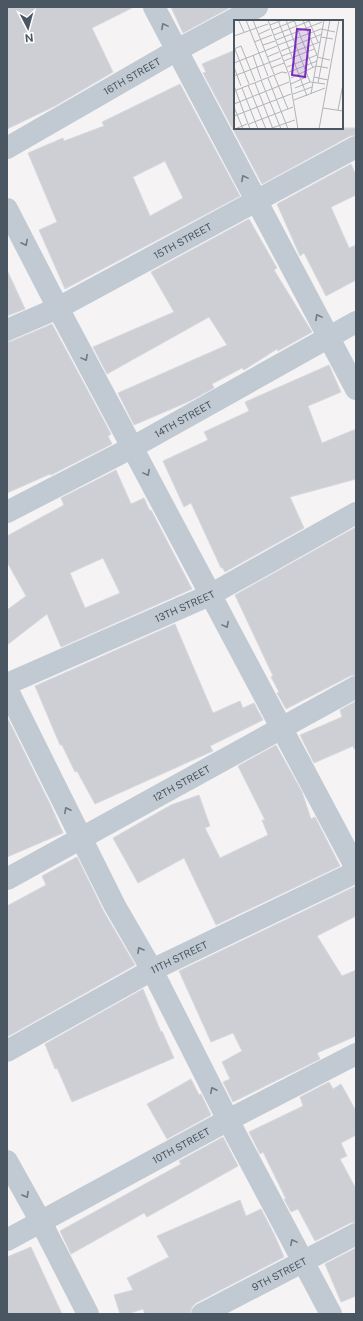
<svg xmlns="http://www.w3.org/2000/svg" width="363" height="1321" viewBox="0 0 363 1321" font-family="'Public Sans',sans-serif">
	<rect width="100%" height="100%" fill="#f5f3f3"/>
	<path fill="#cdcfd5" stroke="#d7d9de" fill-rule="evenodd" d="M7,7H134L92,28L113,72L55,106L7,129Z
		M171,7H231L183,33Z
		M235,50V128H356V135L350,136L262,184L203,73L206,72L202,64Z
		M180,84L240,196L65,289L39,230L57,222L28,153L63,138L64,141L104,126L102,122ZM165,161L183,198L150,216L133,177Z
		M351,164L356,175V195L331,207L349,248L356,245V280L326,296L304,253L300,256L277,204Z
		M249,219L277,268L274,270L312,332L278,351L277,349L244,370L242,368L212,384L214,388L190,401L134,425L118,393L227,345L209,317L107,374L93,347L174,312L151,272Z
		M7,270L25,309L7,316Z
		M52,324L111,434L108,436L112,444L51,475L50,474L7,493V342L12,341Z
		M329,365L341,392L308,406L322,443L356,429V479L290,497L304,528L225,572L222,567L221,568L191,503L184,507L163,461L208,440L204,432L249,411L245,402Z
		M116,470L131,504L144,498L150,511L151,510L192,589L61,647L47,614L7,645V610L26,596L7,562V536L64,505L61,498ZM103,558L120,593L85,608L70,573Z
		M356,527V675L350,676L286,709L277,693L279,692L271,677L273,676L235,595Z
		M175,624L213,713L240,701L243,708L254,703L263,720L210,746L213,751L95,804L77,771L75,772L62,745H60L35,686Z
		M356,701V748L354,749L353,746L314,763L300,735L342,717L340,710Z
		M7,717L50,804L63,833L7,857Z
		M276,745L302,792L311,819L315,817L340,866L216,925L184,858L138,883L113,838L171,805L199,795L210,826L205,828L220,858L268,835L262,820H265L238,766Z
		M77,857L104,912L135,965L7,1037V906L46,885L42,876Z
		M356,886V916L317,936L342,976L356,970V1036L317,1053L320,1059L233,1102L223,1082L230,1079L222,1062L242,1051L233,1033L211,1042L179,971Z
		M143,989L161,1032L162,1031L174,1058L72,1102L57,1068L55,1069L45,1044Z
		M191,1079L199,1095L201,1094L211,1115L167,1139L147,1104Z
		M329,1082L333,1089L341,1084L356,1111V1135L341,1143L347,1156L340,1159L356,1189V1222L350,1223L315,1241L298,1209L291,1212L284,1199H286L263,1152L260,1154L249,1132L303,1106L300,1097Z
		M223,1137L238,1166L147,1217L144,1213L71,1254L60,1231L181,1164L179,1161Z
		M240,1200L246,1216L261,1209L274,1234L284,1257L196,1303L192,1307L190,1313L188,1314H145L143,1309L127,1314H120L114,1295L133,1290L127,1278L169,1257L157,1236Z
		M31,1247L62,1314H7V1257Z
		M356,1248V1296L341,1302L325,1264Z"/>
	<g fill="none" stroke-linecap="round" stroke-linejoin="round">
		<g stroke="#c1cad2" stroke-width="22">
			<path d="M154,7L356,389"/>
			<path id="s1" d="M7,148L177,50L257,7"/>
			<path d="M7,209L58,308L356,868"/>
			<path id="s2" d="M7,330L58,308L356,147"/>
			<path id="s3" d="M7,512L133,447L356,322"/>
			<path id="s4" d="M7,684L210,595L356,513"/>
			<path d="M7,689L115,906L152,970L228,1120L331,1314"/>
			<path id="s5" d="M7,879L356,687"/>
			<path id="s6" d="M7,1051L152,970L356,872"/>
			<path d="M7,1161L41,1222L88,1314"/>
			<path id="s7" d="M7,1240L228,1120L356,1054"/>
			<path id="s8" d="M202,1314L356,1234"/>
		</g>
	</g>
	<defs><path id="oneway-chevron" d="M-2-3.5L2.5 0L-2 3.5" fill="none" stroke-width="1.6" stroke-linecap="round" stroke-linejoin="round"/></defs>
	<g stroke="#6e7983">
		<use href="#oneway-chevron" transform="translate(164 26) rotate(-118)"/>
		<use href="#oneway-chevron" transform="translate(244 178) rotate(-118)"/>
		<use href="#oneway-chevron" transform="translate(25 243) rotate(63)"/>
		<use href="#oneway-chevron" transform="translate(318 317) rotate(-118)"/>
		<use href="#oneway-chevron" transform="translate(85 358) rotate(62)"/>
		<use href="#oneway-chevron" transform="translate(147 473) rotate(62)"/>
		<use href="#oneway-chevron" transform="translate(226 625) rotate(62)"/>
		<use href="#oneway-chevron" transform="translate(67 810) rotate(-117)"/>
		<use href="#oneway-chevron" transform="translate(140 950) rotate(-120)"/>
		<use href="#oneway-chevron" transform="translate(213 1090) rotate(-117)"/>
		<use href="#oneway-chevron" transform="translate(26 1195) rotate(61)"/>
		<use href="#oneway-chevron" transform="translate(293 1242) rotate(-118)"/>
	</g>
	<g text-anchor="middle" stroke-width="3.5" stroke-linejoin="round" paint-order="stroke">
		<g font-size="10" fill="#4a5661" stroke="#fff">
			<text dy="4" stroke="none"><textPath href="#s1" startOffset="144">16TH STREET</textPath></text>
			<text dy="4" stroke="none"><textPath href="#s2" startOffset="197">15TH STREET</textPath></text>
			<text dy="4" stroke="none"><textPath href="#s3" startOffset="199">14TH STREET</textPath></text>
			<text dy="4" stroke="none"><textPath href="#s4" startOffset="194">13TH STREET</textPath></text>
			<text dy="4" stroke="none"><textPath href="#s5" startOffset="199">12TH STREET</textPath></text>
			<text dy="4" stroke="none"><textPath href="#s6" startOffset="196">11TH STREET</textPath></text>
			<text dy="4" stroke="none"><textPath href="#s7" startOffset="198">10TH STREET</textPath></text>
			<text dy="4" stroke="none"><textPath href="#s8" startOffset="87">9TH STREET</textPath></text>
		</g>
	</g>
	<g transform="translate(234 20)">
		<rect width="109" height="109" fill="#f5f3f3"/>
		<path fill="none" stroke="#b1b4b9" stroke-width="1" d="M12,0L34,56M19,0L40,54M34,0L55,55L64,109M44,0L73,76M52,0L76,62L91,64M60,0L79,48M69,0L83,35M5,1L10,12M75,1L84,22M36,5L48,0M38,10L62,0M25,14L36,9M40,15L78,0M0,16L34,4M87,17L99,19M42,20L88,2M20,22L38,15M29,25L41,21M44,25L87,9L101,12M0,27L15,64M0,29L7,26L21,61M47,31L88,14M19,35L27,59M48,36L86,22M33,37L45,32M83,37L96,40M50,41L80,29M0,43L43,26M0,47L7,66M53,47L83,35M37,48L50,43M55,52L83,41M40,55L54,89M0,56L47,38M80,57L94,60M34,58L54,109M57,58L82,46L94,48M27,60L47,109M21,63L39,109M84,63L96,0M57,64L74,56M14,65L32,109M0,66L16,109M8,68L24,109M61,68L76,62M0,71L48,52L53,53M59,74L78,67M77,74L90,0M60,80L91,68M0,84L55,62M0,87L9,109M89,88L109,91M104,90L109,64M0,96L57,74M15,104L59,87M1,109L13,104M35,109L61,100M85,109L105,0"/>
		<path fill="#7b2cbf" fill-opacity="0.15" stroke="#7b2cbf" stroke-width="2" d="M63,9L76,10L71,57L58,55Z"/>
		<rect width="109" height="109" fill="none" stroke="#4a5661" stroke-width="2"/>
	</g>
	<rect width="363" height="1321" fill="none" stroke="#4a5661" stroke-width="16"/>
	<g transform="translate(28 28) rotate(174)" stroke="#ffffff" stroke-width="3" paint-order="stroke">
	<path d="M0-3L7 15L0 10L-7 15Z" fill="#4a5661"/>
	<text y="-6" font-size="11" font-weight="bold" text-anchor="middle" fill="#4a5661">N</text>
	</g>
</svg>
